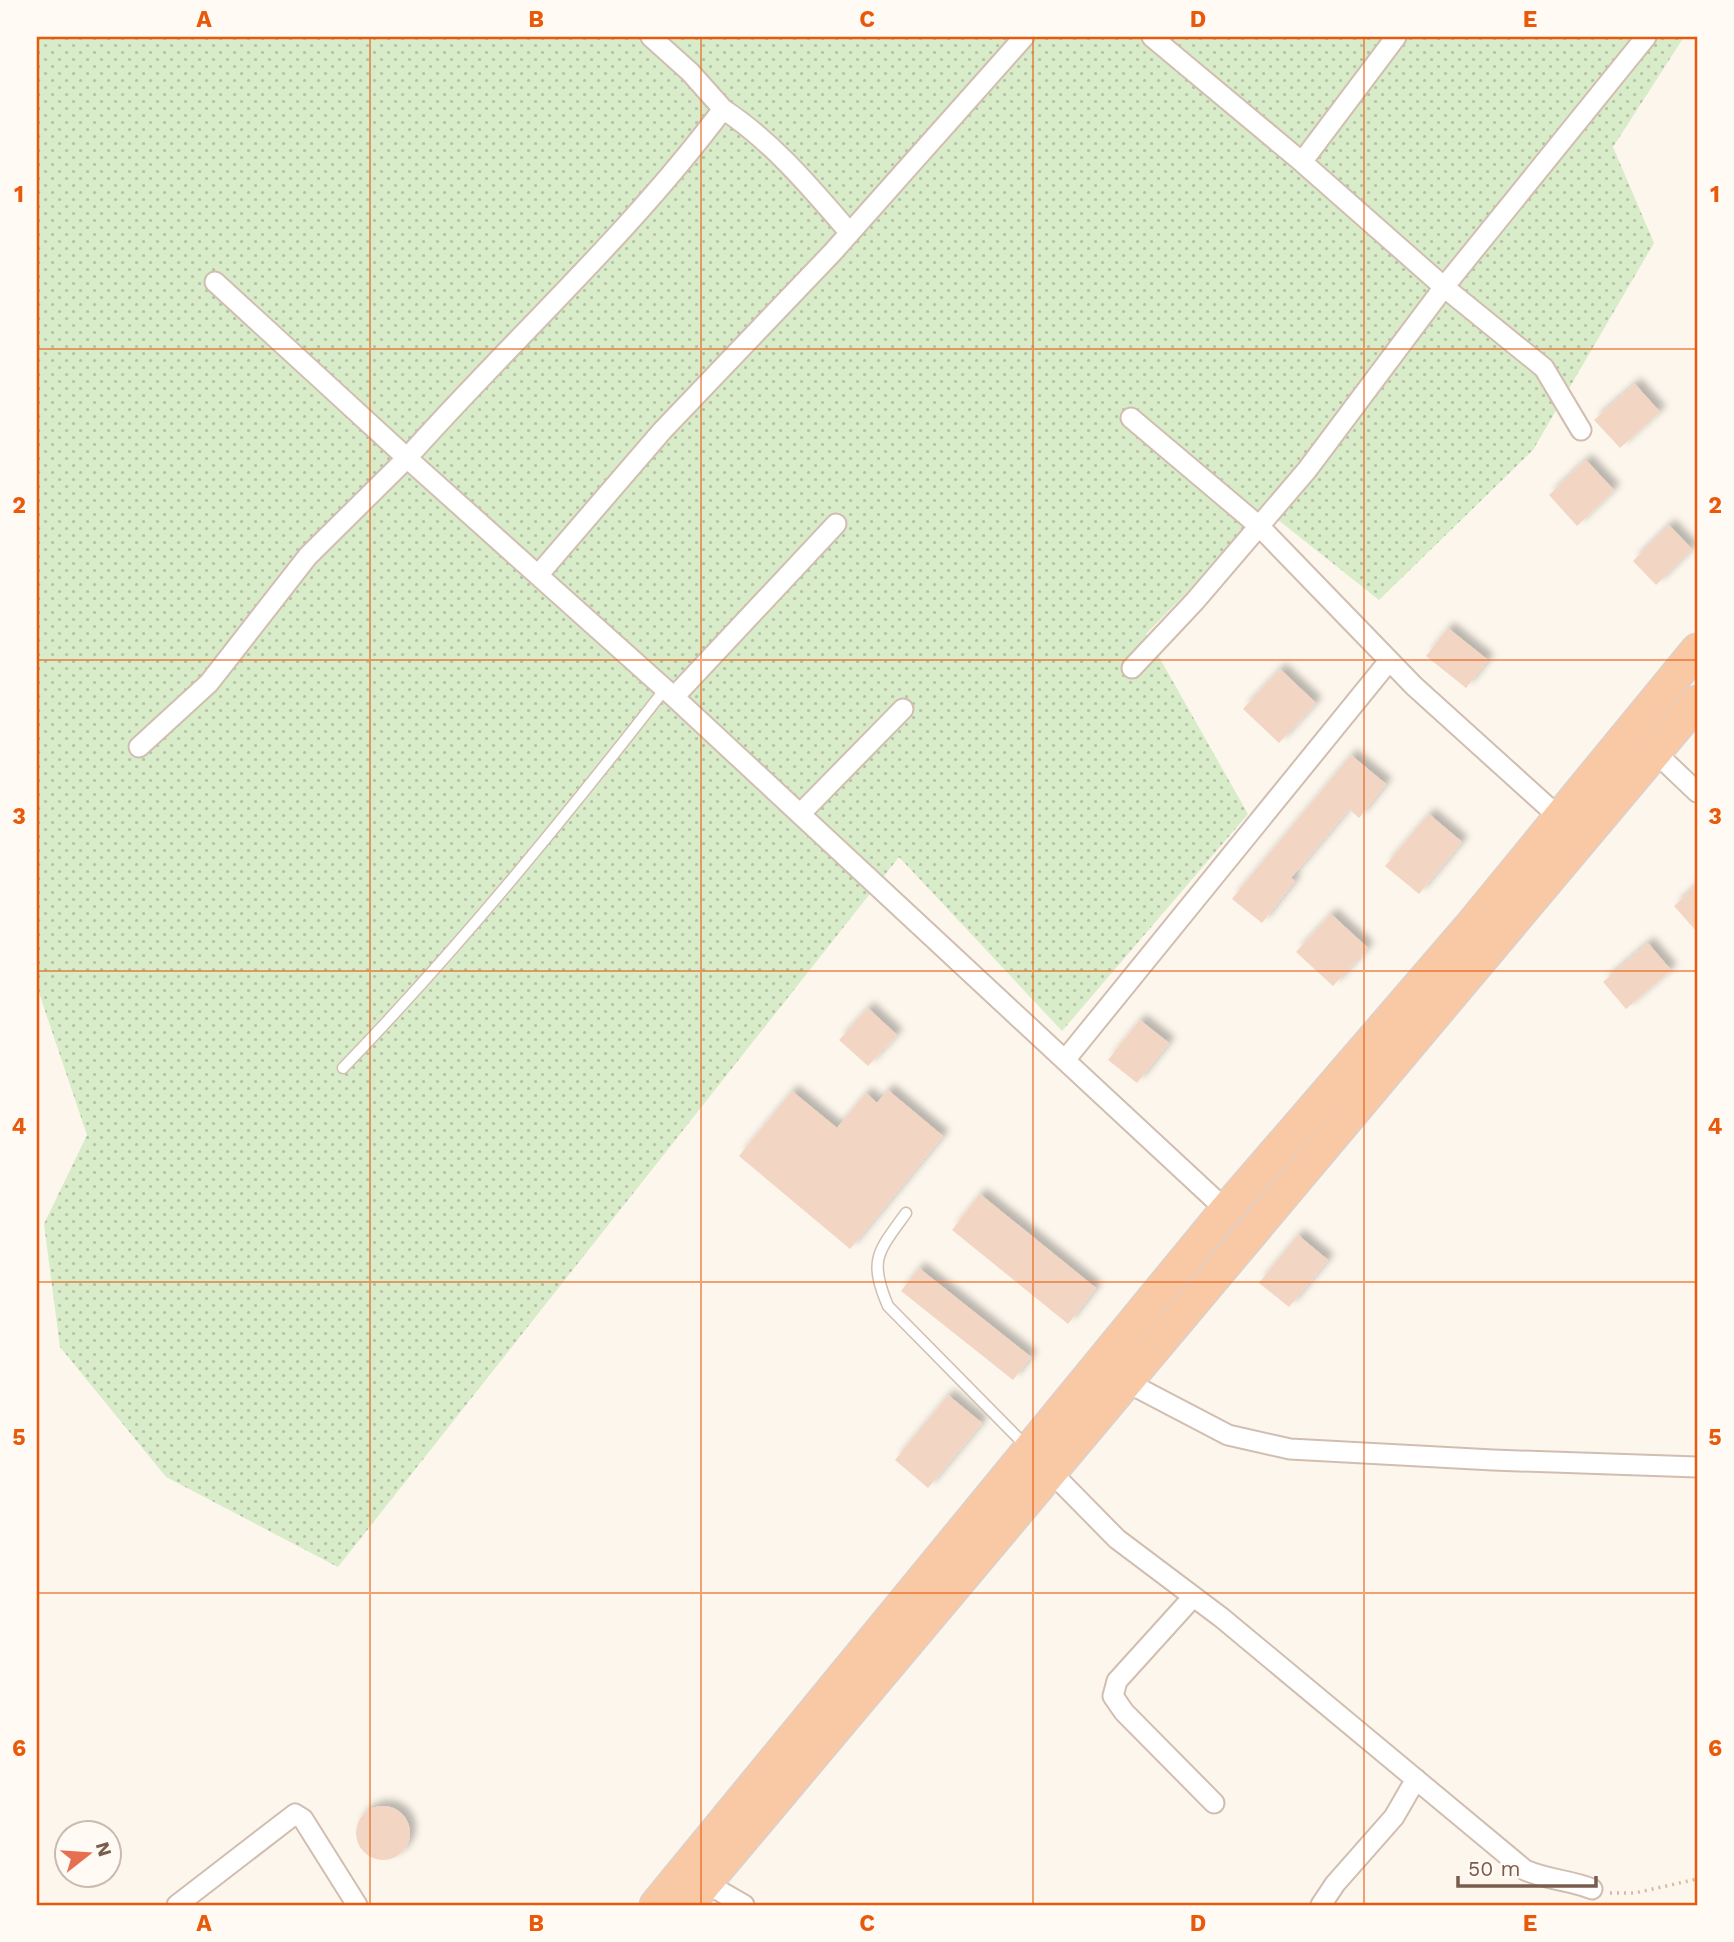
<svg xmlns="http://www.w3.org/2000/svg" width="1734" height="1942" viewBox="0 0 1734 1942" font-family="'Work Sans',sans-serif">
	<defs>
		<pattern id="grass-dots" width="8" height="8" patternUnits="userSpaceOnUse" patternTransform="scale(1.75)"><rect width="8" height="8" fill="#d8ecc9"/><path d="M2 2h.1M6 6h.1" fill="none" stroke="#b4c2a5" stroke-width="1.8" stroke-linecap="round"/></pattern>
		<filter id="shadow"><feDropShadow dx="6" dy="-6" stdDeviation="3.5" flood-color="#0004"/></filter>
	</defs>
	<rect width="100%" height="100%" fill="#fdf6ec"/>
	<path fill="url(#grass-dots)" d="M37,37H1684L1613,147L1654,243L1533,450L1379,600L1267,511L1146,634L1248,814L1062,1031L899,857L338,1567L166,1477L60,1347L44,1224L87,1135L37,987Z"/>
	<path fill="#f3d5c3" filter="url(#shadow)" d="M1635,384L1660,412L1620,448L1594,420Z
		M1586,460L1614,490L1577,526L1549,495Z
		M1669,525L1692,549L1656,585L1633,561Z
		M1448,628L1488,660L1466,688L1426,656Z
		M1280,669L1316,703L1279,743L1243,709Z
		M1351,755L1386,784L1359,818L1349,809L1291,878L1295,881L1262,923L1232,899Z
		M1429,814L1462,842L1419,894L1385,866Z
		M1697,885V932L1674,906Z
		M1331,914L1368,948L1333,986L1296,952Z
		M1648,943L1671,970L1626,1009L1603,982Z
		M868,1008L897,1035L868,1066L839,1040Z
		M1140,1020L1169,1043L1137,1083L1108,1060Z
		M888,1090L943,1136L850,1249L739,1156L792,1091L837,1128L866,1093L877,1103Z
		M980,1194L1096,1288L1068,1324L952,1230Z
		M1298,1235L1328,1260L1289,1307L1259,1283Z
		M919,1268L1031,1357L1013,1380L901,1291Z
		M948,1395L982,1423L928,1488L895,1460Z
		M356 1833a27 27 0 1 1 54 0a27 27 0 1 1-54 0Z"/>
	<g fill="none" stroke-linecap="round" stroke-linejoin="round">
		<g stroke="#d1beb0" stroke-width="13">
			<path id="service" d="M343,1068C458,949 563,820 665,689
				M906,1213C878,1252 868,1259 888,1306L1026,1446"/>
		</g>
		<g stroke="#d1beb0" stroke-width="23">
			<path id="minor" d="M651,37L690,72L723,109C629,235 511,341 407,458L674,697L1226,1210
				M1152,37L1302,162L1444,287L1544,368L1581,430
				M723,109C773,142 811,188 850,233
				M1302,162L1396,37
				M1131,418L1259,526L1414,686L1560,818
				M539,574L662,431L832,253L1024,37
				M1132,668L1195,601L1307,470L1444,287L1646,37
				M674,697L836,524
				M139,747L209,683L308,556L407,458L215,282
				M1656,753L1697,792
				M800,814L903,709
				M1065,1060L1389,661
				M1119,1378L1228,1435L1290,1449L1493,1460L1697,1467
				M1050,1471L1117,1539L1222,1618L1525,1870C1547,1880 1571,1880 1592,1889
				M1193,1597L1117,1681L1113,1696L1124,1712L1214,1803
				M704,1882L744,1905
				M177,1905L295,1814L303,1819L357,1905
				M1321,1905L1335,1884L1394,1817L1416,1779"/>
		</g>
		<g stroke="#dad1cd" stroke-width="35">
			<path id="trunk" d="M656,1905L1226,1210L1469,928L1697,650
				M687,1905L1697,702"/>
		</g>
		<path stroke="#d9b8a5" stroke-width="3.5" stroke-dasharray="2 5" stroke-linecap="butt" d="M1610,1893H1635L1697,1879"/>
		<use href="#service" stroke="#fff" stroke-width="10"/>
		<use href="#minor" stroke="#fff" stroke-width="19"/>
		<use href="#trunk" stroke="#f9c8a4" stroke-width="32"/>
	</g>
	<path fill="none" stroke="#e8590c" stroke-width="2" stroke-opacity="0.55" d="M370,37V1905M701,37V1905M1033,37V1905M1364,37V1905M37,349H1697M37,660H1697M37,971H1697M37,1282H1697M37,1593H1697"/>
	<rect width="1734" height="1942" fill="none" stroke="#fffaf3" stroke-width="77"/>
	<g transform="translate(88 1854) rotate(73)"><circle r="33" fill="#fffaf3" stroke="#cabbb1" stroke-width="2"/>
	<path d="M0-5L12 26L0 18L-12 26Z" fill="#e76f51"/>
	<text y="-10" font-size="19" font-weight="bold" text-anchor="middle" fill="#7a5c4d">N</text>
	</g>
	<path d="M1458 1876v10h138v-10" fill="none" stroke="#7a5c4d" stroke-width="3.5"/>
	<text x="1468" y="1876" font-size="21" fill="#7a5c4d" stroke="#fffaf3" stroke-width="5" paint-order="stroke">50 m</text>
	<rect x="38" y="38" width="1658" height="1866" fill="none" stroke="#e8590c" stroke-width="2.5"/>
	<g font-size="23" text-anchor="middle" font-weight="bold" fill="#e8590c">
		<text x="204" y="27">A</text>
		<text x="536" y="27">B</text>
		<text x="867" y="27">C</text>
		<text x="1198" y="27">D</text>
		<text x="1530" y="27">E</text>
		<text x="19" y="202">1</text>
		<text x="1715" y="202">1</text>
		<text x="19" y="513">2</text>
		<text x="1715" y="513">2</text>
		<text x="19" y="824">3</text>
		<text x="1715" y="824">3</text>
		<text x="19" y="1134">4</text>
		<text x="1715" y="1134">4</text>
		<text x="19" y="1445">5</text>
		<text x="1715" y="1445">5</text>
		<text x="19" y="1756">6</text>
		<text x="1715" y="1756">6</text>
		<text x="204" y="1931">A</text>
		<text x="536" y="1931">B</text>
		<text x="867" y="1931">C</text>
		<text x="1198" y="1931">D</text>
		<text x="1530" y="1931">E</text>
	</g>
</svg>
